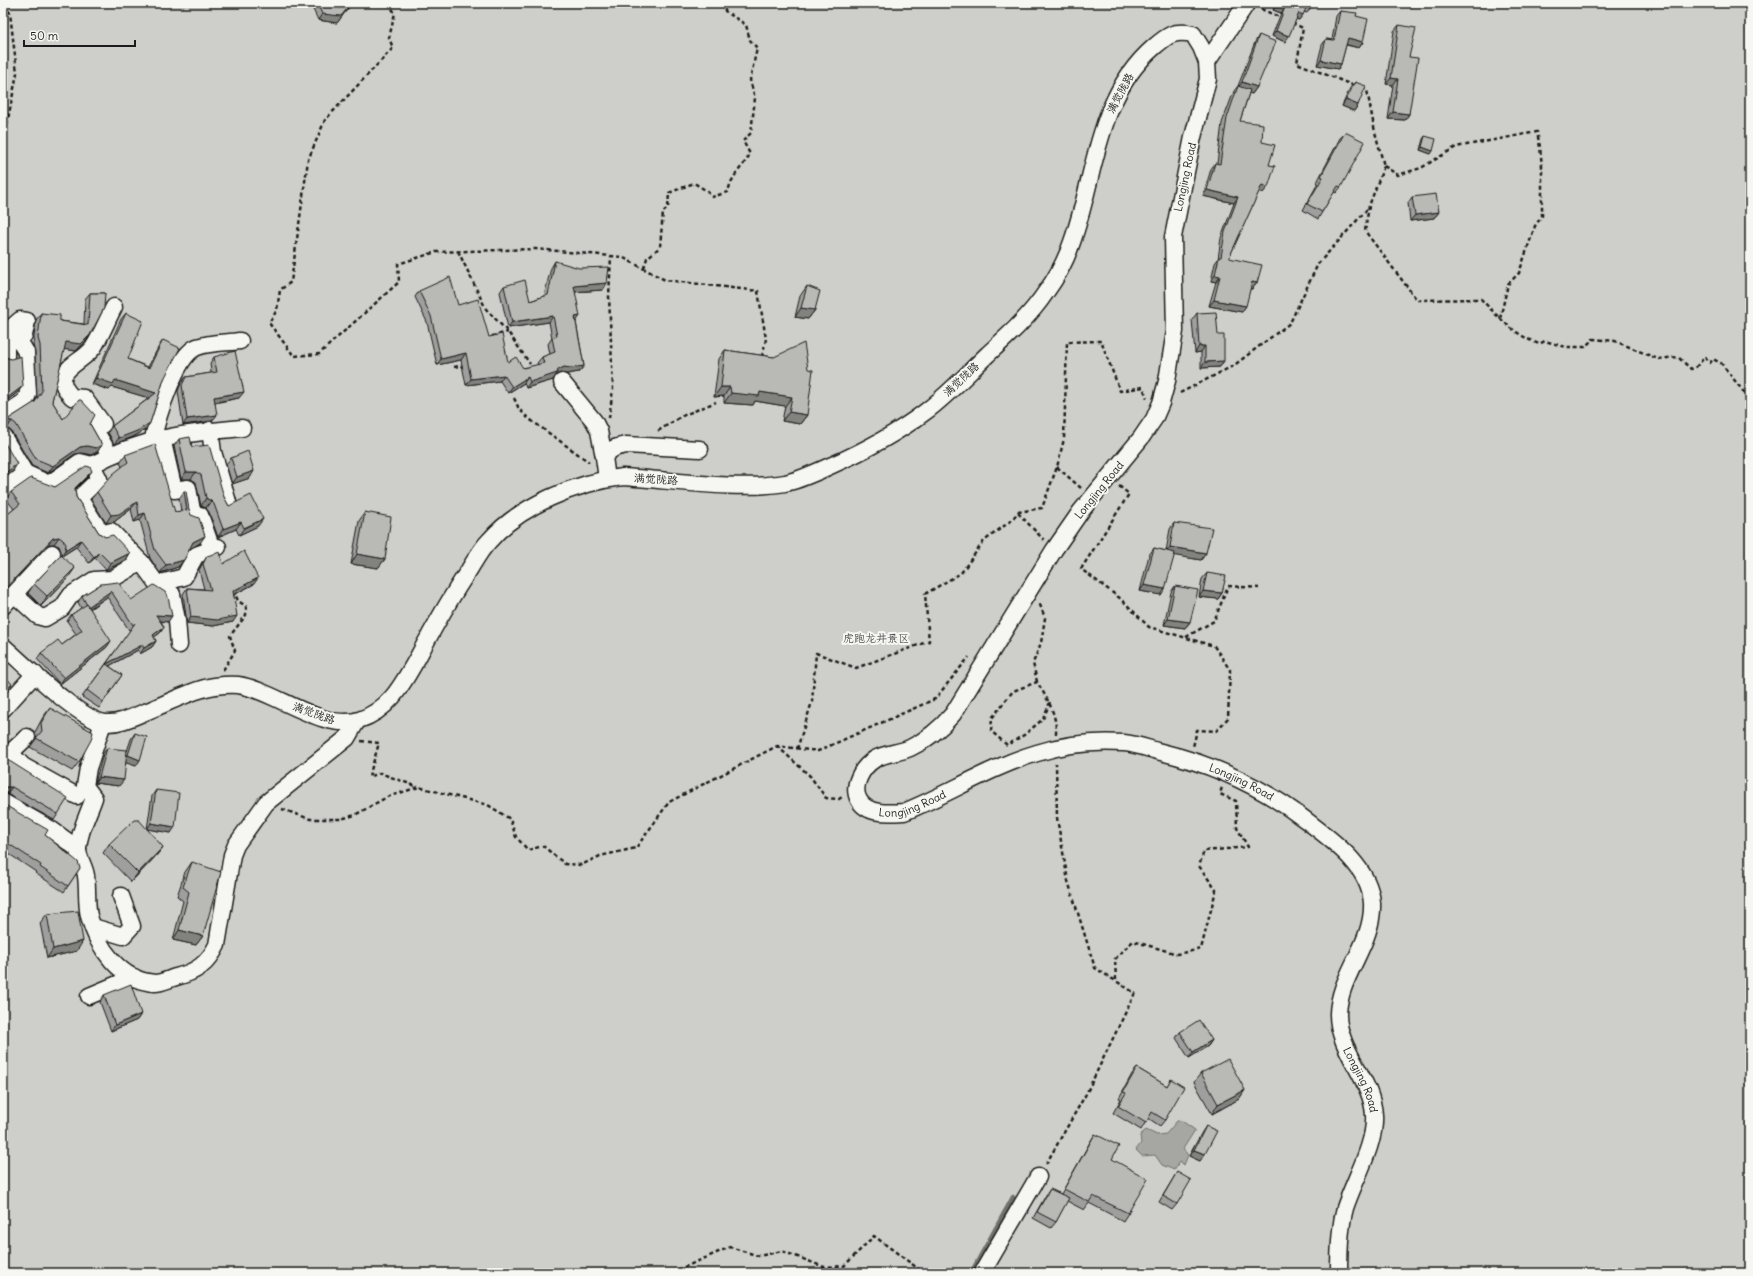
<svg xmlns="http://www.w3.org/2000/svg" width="1753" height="1276" viewBox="0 0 1753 1276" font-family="Delius,'LXGW WenKai TC',sans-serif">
	<rect width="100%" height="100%" fill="#edede9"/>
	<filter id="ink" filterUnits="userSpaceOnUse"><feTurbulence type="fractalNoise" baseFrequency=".025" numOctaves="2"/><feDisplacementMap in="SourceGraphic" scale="8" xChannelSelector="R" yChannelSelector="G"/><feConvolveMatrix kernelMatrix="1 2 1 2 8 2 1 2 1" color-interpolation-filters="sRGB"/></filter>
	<g filter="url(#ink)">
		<path fill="#cececb" stroke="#757574" d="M3,3H1750V1273H3Z"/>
		<path fill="#a6a6a3" stroke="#6f6f6d" d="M1177,1121H1182L1195,1130L1183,1149L1188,1155L1184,1165L1179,1162L1174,1170L1162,1165L1155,1155L1142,1156L1136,1150L1141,1143L1140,1135L1146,1130L1157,1135L1166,1134Z"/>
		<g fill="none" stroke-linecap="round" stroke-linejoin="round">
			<path stroke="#6f6f6d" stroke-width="4.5" d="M971,1273L1013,1197"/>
			<g stroke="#1c1c1c" stroke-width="19">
				<g id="minor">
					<path d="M1207,62L1247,3"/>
					<path d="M3,335L20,320L27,321L24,335"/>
					<path d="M3,335L6,341V356"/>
					<path d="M562,382L594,421L599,431L604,457"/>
					<path d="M3,416L25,401L28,394L26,352L20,342L3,335"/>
					<path d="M210,430L213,452L228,502"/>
					<path d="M3,436L25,473"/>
					<path d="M162,438L174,490L188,488L193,516L200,515L212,549"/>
					<path d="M153,439C157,418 176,355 197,347C210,342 227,343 240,341"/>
					<path d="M110,455L95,430L103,424L84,398L72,397C47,371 80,365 93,348C101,336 107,320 114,307"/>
					<path d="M92,465L99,479L79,498L102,534L111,531L141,562L157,584L172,594L177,620L179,645"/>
					<path d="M607,479L604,457C610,448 617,447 626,445L700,449"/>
					<path d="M3,490L25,473L49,484L80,462L92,465C141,438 186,433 242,428"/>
					<path d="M157,584L184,577L196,555L218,547"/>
					<path d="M14,594L38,616L45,618L62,608L71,595L94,580L112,579L141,562"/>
					<path d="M3,606L52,553"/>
					<path id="s1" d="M3,646C24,664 80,720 105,723C119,724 133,717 145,712C166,704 193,689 215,686C222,685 230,684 238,685C274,690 323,732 359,720C390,710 403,683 418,657C434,627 450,598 469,570C475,560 481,549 489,541C519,506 577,482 623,477C672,480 737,491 785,483C800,480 816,472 830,466C864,451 896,434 925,412C948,395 967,374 988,354C1009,335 1030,316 1046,292C1057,277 1066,260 1072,242C1096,175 1096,97 1154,47C1168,35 1174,30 1193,34L1201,47L1207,62L1208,79L1193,137L1173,237L1175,331L1167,381L1161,403L1154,419L1141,438L1081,511L1054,550L953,714C941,728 927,740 910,748C899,753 885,753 875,759C862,767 851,786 859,800C867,815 890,813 904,812C949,794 990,767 1037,753C1065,744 1095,741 1124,743C1137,744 1149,749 1161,752C1215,765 1263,787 1307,821C1333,841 1370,867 1372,903C1374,943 1339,975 1338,1014C1338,1051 1372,1079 1374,1115C1376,1144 1354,1180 1345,1208C1340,1226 1339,1254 1339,1273"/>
					<path d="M3,709L35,674"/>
					<path d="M103,723L88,768L85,786L94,798C88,815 80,829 78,847C77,857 85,866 86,876C88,889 86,903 89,916C97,947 120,981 155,983C162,983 169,979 176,977C196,972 208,964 217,945L232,855L236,845L266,803L347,738L357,721"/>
					<path d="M10,753L23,766L77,796"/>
					<path d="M3,754L8,755L27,737"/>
					<path d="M3,802L52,830L78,849"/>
					<path d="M93,927L123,936L132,926L121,896"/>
					<path d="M89,996L134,977"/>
					<path d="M982,1273L1038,1177"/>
				</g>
			</g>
			<path stroke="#1c1c1c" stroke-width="2.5" stroke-dasharray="4 3" stroke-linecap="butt" d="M388,3L395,13L389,38L393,48L325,120L308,160L291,282L280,290L277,310L269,323L294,356L319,354L399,282L398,264L436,252L536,249L622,257L665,280L758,291L766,339L762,357
				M1261,9L1282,18
				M1292,23L1303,28L1297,63L1355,86
				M1362,88L1367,90L1375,132L1384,166L1369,206L1365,231L1417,300L1481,299C1499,318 1515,335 1539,344L1545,341L1566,347H1585L1593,339L1615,341L1658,359L1678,357L1691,369L1696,367L1705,357L1710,363L1713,359L1721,363L1750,400
				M3,145L17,73L10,13L3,3
				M1384,166L1398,175L1421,168L1456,147L1537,132L1540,147L1542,166V216L1535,226L1519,273L1508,284L1500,319
				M458,251L486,309L508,332L530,364
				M644,268L647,258L660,247L663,212L668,208L669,193L694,183L707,191L712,197L728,192C732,174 742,169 750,154L743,141L751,133L755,98L750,80L757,48L750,40L746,25L725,11L724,3
				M485,338L508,332
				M454,367L465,365
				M1180,393L1233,366L1290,323L1318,264L1369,207
				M514,398L519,409L528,418L589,462
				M609,418L613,389L609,296L611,256
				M658,431L682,416L716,402
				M1057,467L1081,488
				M1119,486L1129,494L1081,569L1121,599L1149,627L1214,646L1230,670L1228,718L1216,731L1197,730L1193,747
				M1018,513L1044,540
				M1186,637L1214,621L1228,586L1259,588
				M223,670L235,651L230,636L246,615V606L238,601L234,591
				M1037,682L1033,663L1041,643L1045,618L1039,602
				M1050,702L1043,719L1024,735L1007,745L991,731L992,718L1013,691L1037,682C1047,698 1057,714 1056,734
				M361,741L379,743L369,777L380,773L418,787
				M777,746L810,776L826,798L839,799L842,797
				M797,749L812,702L816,653L856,668L929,641L925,594L961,573L984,541L1012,520L1018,512L1042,508L1057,467L1064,439L1067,342L1101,341L1120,391L1143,387L1147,398
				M282,809L310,819H341L355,815L387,797L419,787L488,805L510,819L516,837L528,850L543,846L565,864L581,865L600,856L636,848L669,802L777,746L818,751L935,699L969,657
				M1116,980L1115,959L1133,941L1177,954L1201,949L1216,890L1199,866L1204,851L1248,847L1237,828L1236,801L1220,794L1222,787
				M1046,1164L1086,1094L1135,993L1095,968L1068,881L1057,818L1056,763
				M671,1273L730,1247L759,1256L782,1251L824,1267L844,1266L874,1236L924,1273"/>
			<use href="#minor" stroke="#f6f6f2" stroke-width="16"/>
		</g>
		<path fill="#9f9f9d" stroke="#1c1c1c" d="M310,3H352L337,23L318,20Z
			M1276,3H1313L1311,7L1307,13L1304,12L1299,20L1296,19L1285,42L1272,36L1281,13L1273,10Z
			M1340,11L1356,16L1363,42L1359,48L1346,45L1341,64L1338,69L1317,65L1322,45L1326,39L1332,40L1336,16Z
			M1399,25L1409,57V114L1405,120L1388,119L1393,85L1386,84L1394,31Z
			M1259,35L1257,87L1252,94L1249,93L1240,121L1262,142L1269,165L1263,193L1259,191L1229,258L1257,283L1252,289H1250L1242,312L1209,306L1216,282L1211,281L1215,263L1218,259L1221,238L1234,203L1203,196L1211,169L1215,163L1217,164L1222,123L1234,91L1238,86L1255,42Z
			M1355,82L1358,105L1354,111L1342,106L1350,88Z
			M1345,132L1341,187L1336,193L1334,192L1318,219L1303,210L1318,183L1317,182L1340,138Z
			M1425,136L1431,154L1420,150L1423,139Z
			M1412,197L1439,212L1434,218L1410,221L1408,203Z
			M555,261L603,290L575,292L576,322L584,366L579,372L567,374L560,373L556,375L553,380L526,388L524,383L508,393L500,381L466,385L461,360L437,365L427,322L415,297L419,291L458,305L489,337L508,362L523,368L538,365L537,363L542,357L550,354L548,344L552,338L549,322L508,328L500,292L504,286L530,301L544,296L551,268Z
			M807,286L815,310L808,319L795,317L800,296Z
			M90,293H105L85,342L76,351L64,349L52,401L63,419L90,424L102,445L97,452L91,455L82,453L75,454L48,473L32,466L11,431L7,428L3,427V425L7,420L34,403L37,398L35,352L33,345L36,320L41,313L60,321L84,324L85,299Z
			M126,313L128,359L148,367L159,346L163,340L164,379L150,423L145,430L133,437L114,444L108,432L112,426L149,398L112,387L109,390L92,384L121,319Z
			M1197,313L1218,335L1220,367L1201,368V352L1195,353L1192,320Z
			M725,350L774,357L807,415L800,424L782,421L785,406L755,401L753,405L724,403V396L714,397L719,359Z
			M5,357L11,359L18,392L3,404V359Z
			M214,357L239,398L215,403L212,421L183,425L178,391L181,383L186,377L211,373L210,363Z
			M179,439L192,447L224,497L229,506L258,526L239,535L236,529L218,537L209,512L206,508L201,506L196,482L191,479H181L174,446Z
			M125,455L175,512L181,511L179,499L184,491L189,510L200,543L190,549L178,567L160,573L150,558L140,520L134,522L131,509L114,522L106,523L91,499L97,492L122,467L120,462Z
			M231,458L250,478L232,484L226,464Z
			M92,471L87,477L75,490L76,497L99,533L130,553L126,560L106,570L95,558L89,563L76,547L62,556L68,578L41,606L28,593L34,584L61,555V551L59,546L54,544H49L3,592V518L14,509L6,499L11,492L55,487Z
			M365,512L385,559L378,568L351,564L359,521Z
			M1174,523L1206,553L1201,560L1174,555L1161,595L1140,591L1149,555L1154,548L1166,551L1170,529Z
			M207,556L223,564L254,584L234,595L233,622L213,626L187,623L183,594L187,588L204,589L199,570Z
			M1207,573L1222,593L1218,599L1199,597L1202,579Z
			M101,584L168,622L161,621L164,627L160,633L154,637L156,641L152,647L140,654L138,650L109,666L122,675L99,708L82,697L131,629L129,630L107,597L90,609L107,647L60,684L37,659L41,653L62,645L76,634L67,621L71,615L81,608L78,602L82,596Z
			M1175,586L1190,622L1185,628L1164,625L1171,592Z
			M50,708L79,762L72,771L30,747L36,739L35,732L43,717Z
			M135,733L136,766L126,762L119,786L95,783L103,754L107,748L127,751L131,739Z
			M3,757L58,814L54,820L7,794H3Z
			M156,790L171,833L147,829L152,796Z
			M3,804L45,835L80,868L64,892L35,873L36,872L3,850Z
			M109,844L163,847L156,856L131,882L103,853Z
			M192,862L203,936L196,945L173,940L183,901L177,896L185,872Z
			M47,914L77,951L47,958L40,923Z
			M104,995L141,1014L137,1020L111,1031L100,1002Z
			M1180,1032L1212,1040L1208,1046L1189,1058L1176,1038Z
			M1137,1068L1167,1086L1171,1079L1165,1120L1160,1126L1148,1118L1141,1130L1113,1113L1121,1099L1119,1098L1132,1074Z
			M1201,1073L1245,1090L1239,1099L1212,1114L1194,1082Z
			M1206,1126L1200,1161L1189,1156L1202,1132Z
			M1095,1134L1112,1159L1128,1213L1123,1221L1089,1203L1084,1210L1067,1201L1056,1222L1051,1228L1033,1218L1046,1195L1050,1189L1061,1194L1090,1142Z
			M1177,1172V1204L1172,1210L1159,1202Z"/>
		<path fill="#82827f" stroke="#1c1c1c" d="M352,3L337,23L318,20L322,14Z
			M1277,4L1285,7L1281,13L1273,10Z
			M1299,13L1303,15L1299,20L1295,19Z
			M1276,31L1289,36L1285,42L1272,36Z
			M1348,38L1363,42L1359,48L1344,44Z
			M1321,60L1341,64L1338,69L1317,65Z
			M1391,78L1398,79L1393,85L1386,84Z
			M1242,82L1257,87L1252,94L1237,89Z
			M1346,100L1358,105L1354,111L1342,106Z
			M1393,112L1409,114L1405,120L1388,119Z
			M1422,147L1433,151L1431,154L1420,150Z
			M1262,185L1268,187L1263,193L1258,191Z
			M1207,190L1238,197L1234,203L1203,196Z
			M1439,212L1434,218L1410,221L1415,215Z
			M1215,275L1220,276L1216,282L1211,281Z
			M1252,282L1257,283L1252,289L1247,288Z
			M607,283L603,290L570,292L574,286Z
			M1214,300L1246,306L1242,312L1209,306Z
			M801,308L815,310L808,319L795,317Z
			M553,316L549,322L508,328L512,322Z
			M580,316L576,322L575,317Z
			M90,335L85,342L76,351L61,349L66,342Z
			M1199,346H1205L1201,352L1195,353Z
			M466,353L461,360L437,365L441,359Z
			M1224,361L1220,367L1201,368L1205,362Z
			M584,366L579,372L567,374L560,373L556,375L553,380L526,388L530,382L564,367Z
			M504,375L500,381L466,385L471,379Z
			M528,377L524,383L508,393L512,387Z
			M96,378L115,380L156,393L152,399L112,387L109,390L92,384Z
			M23,386L18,392L3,404V403L6,399Z
			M721,387H730L724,396L714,397Z
			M244,392L239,398L210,403L214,397Z
			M760,392L792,397L785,406L755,401L753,405L724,403L731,393Z
			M789,412L807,415L800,424L782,421Z
			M217,415L212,421L183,425L187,419Z
			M7,420L12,421L7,428L3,427V425Z
			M150,423L145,430L133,437L114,444L119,438Z
			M102,445L97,452L91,455L82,453L75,454L48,473L53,466L80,447L87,446Z
			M17,464L13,471L3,478V475Z
			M92,471L87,477L70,494L75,488Z
			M254,471L250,478L232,484L237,477Z
			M186,472H196L191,479H181Z
			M206,498L211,501L206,508L201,506Z
			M137,502L131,509L114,522L106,523L111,515Z
			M145,513L140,520L134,522L139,515Z
			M263,519L258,526L239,535L244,528Z
			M241,522L236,529L218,537L223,529Z
			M205,536L200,543L188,550L193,542Z
			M59,537L54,544H49L3,592V591L53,538Z
			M81,540L76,547L60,557L65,550Z
			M1170,547L1206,553L1201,560L1165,554Z
			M99,552L95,558L89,563L94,557Z
			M130,553L126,560L106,570L110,563Z
			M357,554L385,559L378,568L351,564Z
			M184,560L178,567L160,573L166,565Z
			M75,568L68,578L41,606L47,596Z
			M258,578L254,584L229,597L233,591Z
			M1144,585L1165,589L1161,595L1140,591Z
			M111,591L107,597L84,612L88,607Z
			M1203,591L1222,593L1218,599L1199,597Z
			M156,615L172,616L168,622L152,620Z
			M237,616L233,622L213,626L187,623L191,617Z
			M1168,619L1190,622L1185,628L1164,625Z
			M164,627L160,633L149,641L153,635Z
			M111,641L107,647L60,684L64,678Z
			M156,641L152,647L140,654L144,648Z
			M142,645L138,650L102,670L106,664Z
			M128,755L140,760L136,766L123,762Z
			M99,777L124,780L119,786L95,783Z
			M3,787H12L7,794H3Z
			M151,823L175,827L171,833L147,829Z
			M163,847L156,856L131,882L138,873Z
			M179,930L203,936L196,945L173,940Z
			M83,941L77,951L47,958L53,949Z
			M141,1014L137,1020L111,1031L115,1025Z
			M1212,1040L1208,1046L1189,1058L1193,1052Z
			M1245,1090L1239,1099L1212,1114L1218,1104Z
			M1194,1150L1205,1154L1200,1161L1189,1156Z"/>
		<path fill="#b9b9b6" stroke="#1c1c1c" d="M317,3H352L341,16L322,14Z
			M1278,3H1313L1311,7L1307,6L1303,15L1299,13L1289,36L1276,31L1285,7L1277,4Z
			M1340,11L1357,13L1356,16L1368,19L1363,42L1348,38L1341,64L1321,60L1326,39L1334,40Z
			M1399,25L1416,28L1409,57L1418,58L1409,114L1393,112L1398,79L1391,78Z
			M1259,35L1276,42L1257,87L1242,82Z
			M1355,82L1366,86L1358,105L1346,100Z
			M1238,86L1250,90L1240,121L1263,124L1262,142L1275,145L1269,165L1275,166L1268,187L1262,185L1229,258L1262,265L1257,283L1252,282L1246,306L1214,300L1220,276L1215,275L1219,257H1221L1225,232L1238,197L1207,190L1215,163L1220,164L1227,118Z
			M1345,132L1365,142L1341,187L1338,186L1322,212L1307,204L1323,177L1321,176Z
			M1425,136L1436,139L1433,151L1422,147Z
			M1436,194L1439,212L1415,215L1412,197Z
			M555,261L579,268L609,267L607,283L574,286L580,316L575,317L584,366L571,368L564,367L558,370L557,373L530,382L528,377L512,387L504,375L471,379L466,353L441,359L431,316L419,291L450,277L458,305L478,299L489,337L502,334L508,362L516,357L523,368L544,363L542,357L555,352L552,338L557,336L553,316L512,322L504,286L525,280L530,301L548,295Z
			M807,286L820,291L815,310L801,308Z
			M90,293H105L104,308L90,335L81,344L66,342L52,401L63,419L79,400H81L95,415L90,424L102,445L96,448L87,446L80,447L53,466L36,459L16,424L12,421L7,420L35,402L42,391L40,345L38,338L41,313L60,315V321L88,325Z
			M1216,312L1218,335H1224V361L1205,362V346H1199L1197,313Z
			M126,313L143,321L128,359L149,368L163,340L180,348L164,379L150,423L137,431L119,438L112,426L156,393L115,380L113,384L96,378Z
			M804,343L808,369L813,370L807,415L789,412L792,397L760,392L759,396L731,393L730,387H721L725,350L774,357Z
			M235,351L244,392L214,397L217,415L187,419L182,385L186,377L217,372L214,357Z
			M21,356L23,386L6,399L5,357L11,359Z
			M190,437L192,447L209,445L224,497L229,506L251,495L263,519L244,528L241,522L223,529L214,504L211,501L206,498L201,475L196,472H186L179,439Z
			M3,440L17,464L3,475Z
			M155,444L175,512L187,510L184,491H186L189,510L191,515L199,518L205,536L193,542L184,560L166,565L155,550L145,513L139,515L137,502L119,514L111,515L97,492L113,474L128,462L125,455Z
			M248,451L254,471L237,477L231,458Z
			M86,466L90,467L92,471L75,488L76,497L99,533L105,537L113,535L130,553L110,563L99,552L94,557L81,540L65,550L66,544L63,540L59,537L53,538L3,591V569L4,568L3,567V518L20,504L11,492L31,478L55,487Z
			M365,512L391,517L385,559L357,554Z
			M1174,523L1212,528L1206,553L1170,547Z
			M1154,548L1175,553L1165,589L1144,585Z
			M244,551L258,578L233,591L237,616L217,620L191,617L187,588L211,590L203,564L207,556L220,552L223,564Z
			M61,555L75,568L47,596L34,584Z
			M1207,573L1226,576L1222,593L1203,591Z
			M118,582L131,600L154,585L165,592L168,597L172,616L156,615L164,627L153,635L156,641L144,648L142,645L106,664L135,623L133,625L111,591L88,607L82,596L101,584Z
			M1175,586L1198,590L1190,622L1168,619Z
			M87,604L111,641L64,678L41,653L58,640L62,645L82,630L71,615Z
			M106,664L122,675L103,702L87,690Z
			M3,674L12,684L3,694Z
			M50,708L93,732L91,740L79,762L36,738L42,731L41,723Z
			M135,733L147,737L140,760L128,755Z
			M107,748L127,750L124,780L99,777Z
			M3,757L68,798L58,814L12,787H3Z
			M156,790L179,793L175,827L151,823Z
			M3,804L48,830L45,835L78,862L80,868L68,886L40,867L41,865L3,840Z
			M134,820H139L163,847L138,873L109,844Z
			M192,862L221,872L203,936L179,930L189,892L183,887Z
			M78,911L83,941L53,949L47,914Z
			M131,984L141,1014L115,1025L104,995Z
			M1199,1020L1212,1040L1193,1052L1180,1032Z
			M1228,1059L1245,1090L1218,1104L1201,1073Z
			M1137,1068L1167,1086L1171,1079L1184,1087L1165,1120L1152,1112L1146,1123L1118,1106L1126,1093L1123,1092Z
			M1206,1126L1217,1131L1205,1154L1194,1150Z
			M1095,1134L1119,1146L1112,1159L1148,1179L1128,1213L1093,1196L1089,1202L1064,1189Z
			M1177,1172L1191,1180L1177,1204L1163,1196Z
			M1050,1189L1069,1198L1056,1222L1037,1212Z"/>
	</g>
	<g text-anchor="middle" stroke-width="4" stroke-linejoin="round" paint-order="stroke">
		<g font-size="11" fill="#1c1c1c" stroke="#f6f6f2">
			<text transform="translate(1120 93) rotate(-62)" y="4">满觉陇路</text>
			<text transform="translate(1185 177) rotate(-78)" y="4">Longjing Road</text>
			<text transform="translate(961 379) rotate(-43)" y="4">满觉陇路</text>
			<text transform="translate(656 479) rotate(4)" y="4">满觉陇路</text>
			<text transform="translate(1099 490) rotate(-51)" y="4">Longjing Road</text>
			<text transform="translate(314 713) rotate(20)" y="4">满觉陇路</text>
			<text dy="4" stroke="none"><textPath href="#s1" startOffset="2879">Longjing Road</textPath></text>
			<text dy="4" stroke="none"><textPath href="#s1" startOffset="2531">Longjing Road</textPath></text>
			<text dy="4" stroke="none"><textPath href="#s1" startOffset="3251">Longjing Road</textPath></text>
		</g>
		<g font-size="11" fill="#515151" stroke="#f6f6f2">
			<text x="876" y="642">虎跑龙井景区</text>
		</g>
	</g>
	<rect width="1753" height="1276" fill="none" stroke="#f6f6f2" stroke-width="16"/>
	<rect x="8" y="8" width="1737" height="1260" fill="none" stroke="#1c1c1c" stroke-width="1.5" filter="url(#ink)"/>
	<path d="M24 40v6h111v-6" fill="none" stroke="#1c1c1c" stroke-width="2"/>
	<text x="30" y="40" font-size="12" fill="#1c1c1c" stroke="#f6f6f2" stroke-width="3" paint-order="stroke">50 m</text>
</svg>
